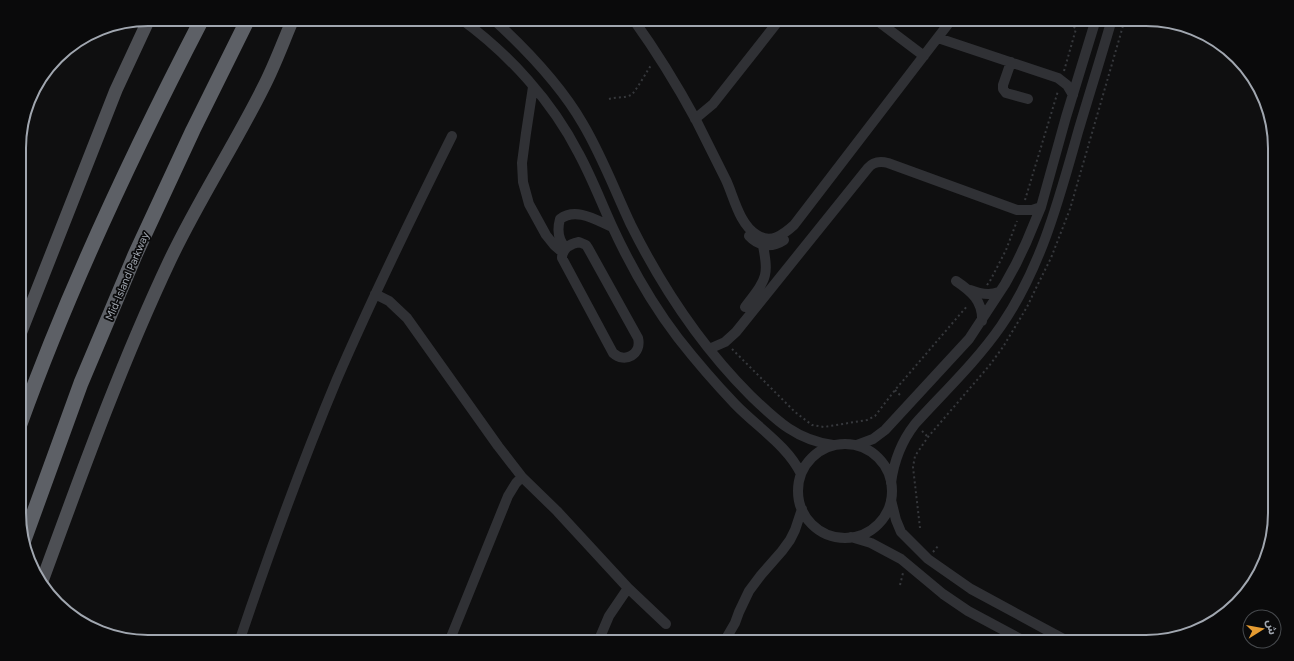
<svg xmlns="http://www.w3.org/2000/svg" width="1294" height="661" viewBox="0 0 1294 661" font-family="Figtree,'Noto Sans Arabic',sans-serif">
	<rect width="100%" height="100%" fill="#0f0f10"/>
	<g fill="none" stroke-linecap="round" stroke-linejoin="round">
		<path stroke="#36383c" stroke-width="2" stroke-dasharray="2 3" stroke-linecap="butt" d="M1064,71L1076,29L1069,22
			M609,99C616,97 625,98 631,95C635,93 648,69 652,64
			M1025,200L1058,91
			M987,285L990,281L1006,250L1017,221
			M732,349L795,412L812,425L824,427L867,420L875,416L895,390L968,305
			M895,390L902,397
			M922,431L928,437
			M920,528L913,467L915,456L928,437L989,366L1003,347L1027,307L1037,286L1051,258L1070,209L1125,19
			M933,552L939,545
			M900,585L903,573"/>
		<path stroke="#303135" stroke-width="10" d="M461,19C509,54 552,101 579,154C592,178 601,202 612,226C630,265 652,304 678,338C696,361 715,383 735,404C757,427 788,446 801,474
			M493,19C527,50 560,84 583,124C602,156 615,191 631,225C662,287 701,346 750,395C776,420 796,440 833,445
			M633,19C656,51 677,85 696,120C706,140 716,160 726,180C734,197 739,224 757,235C771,244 783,235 794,225L952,19
			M875,19L924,56
			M938,38L1058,78L1067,85L1073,95
			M1011,62L1003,85V89L1006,93L1028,99
			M533,87L526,133L522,163L523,182L529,204L546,235L554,245L562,252
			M695,119L713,104L780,19
			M749,236C759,247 772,248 784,240
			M579,242L586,245L588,248L638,338C642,354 625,364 613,353L562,258C562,248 570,244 579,242Z
			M566,248C558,240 557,230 560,219C576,207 596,220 612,227
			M956,281C971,291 983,301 982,321
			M970,290C980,294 989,296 999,292
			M375,294L389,301L407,318L498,446L522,477L557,511L628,588L666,624
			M745,307C768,277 769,277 762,240
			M709,349L725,342L736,332L868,168C873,162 880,161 888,163L1017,210H1032L1041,207
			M798 491a47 47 0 1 1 94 0a47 47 0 1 1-94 0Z
			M857,445L873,439L885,430L969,339L1005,284L1016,264L1026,243L1041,207L1066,117L1096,19
			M891,483C894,460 901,442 915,424C944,392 976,362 1001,326C1041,268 1059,199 1078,132C1089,95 1101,57 1112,19
			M891,500L896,520L901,532L928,559L971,589L1069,642
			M851,537L871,543L901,559L943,594L968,611L1026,642
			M239,642C269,553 301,465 337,379C373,296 412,216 452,136
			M449,642L508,496L516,483L522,477
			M598,642L609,616L628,588
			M724,642L735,623L739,612L749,591L761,575L782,551L790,540L795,530L802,509"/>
		<path stroke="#4d4f54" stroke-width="13" d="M20,334L116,90L149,19
			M41,584C81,475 120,366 170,260C198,201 234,146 263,88C275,65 283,42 293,19"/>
		<path stroke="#5d6066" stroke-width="15" d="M20,424C70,285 134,150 202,19
			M24,540L81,383L135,255L193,130L248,19"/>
	</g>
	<g text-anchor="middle" stroke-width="3.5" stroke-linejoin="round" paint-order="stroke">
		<g font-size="11" fill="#a1a7b0" stroke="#0a0a0b">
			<text transform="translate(127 276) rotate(-67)" y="4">Mid-Island Parkway</text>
		</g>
	</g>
	<path d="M0 0H1294V661H0ZM148 26H1146A122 122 0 0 1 1268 148V513A122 122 0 0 1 1146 635H148A122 122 0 0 1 26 513V148A122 122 0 0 1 148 26Z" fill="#0a0a0b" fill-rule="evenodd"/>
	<path fill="none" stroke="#a1a7b0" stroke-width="2" d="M148 26H1146A122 122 0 0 1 1268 148V513A122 122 0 0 1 1146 635H148A122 122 0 0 1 26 513V148A122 122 0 0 1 148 26Z"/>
	<g transform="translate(1262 629) rotate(79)"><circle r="19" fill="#0a0a0b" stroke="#46494d"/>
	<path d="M0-3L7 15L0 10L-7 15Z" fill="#e69c32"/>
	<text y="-6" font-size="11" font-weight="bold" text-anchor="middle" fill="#a1a7b0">ش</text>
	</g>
</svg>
